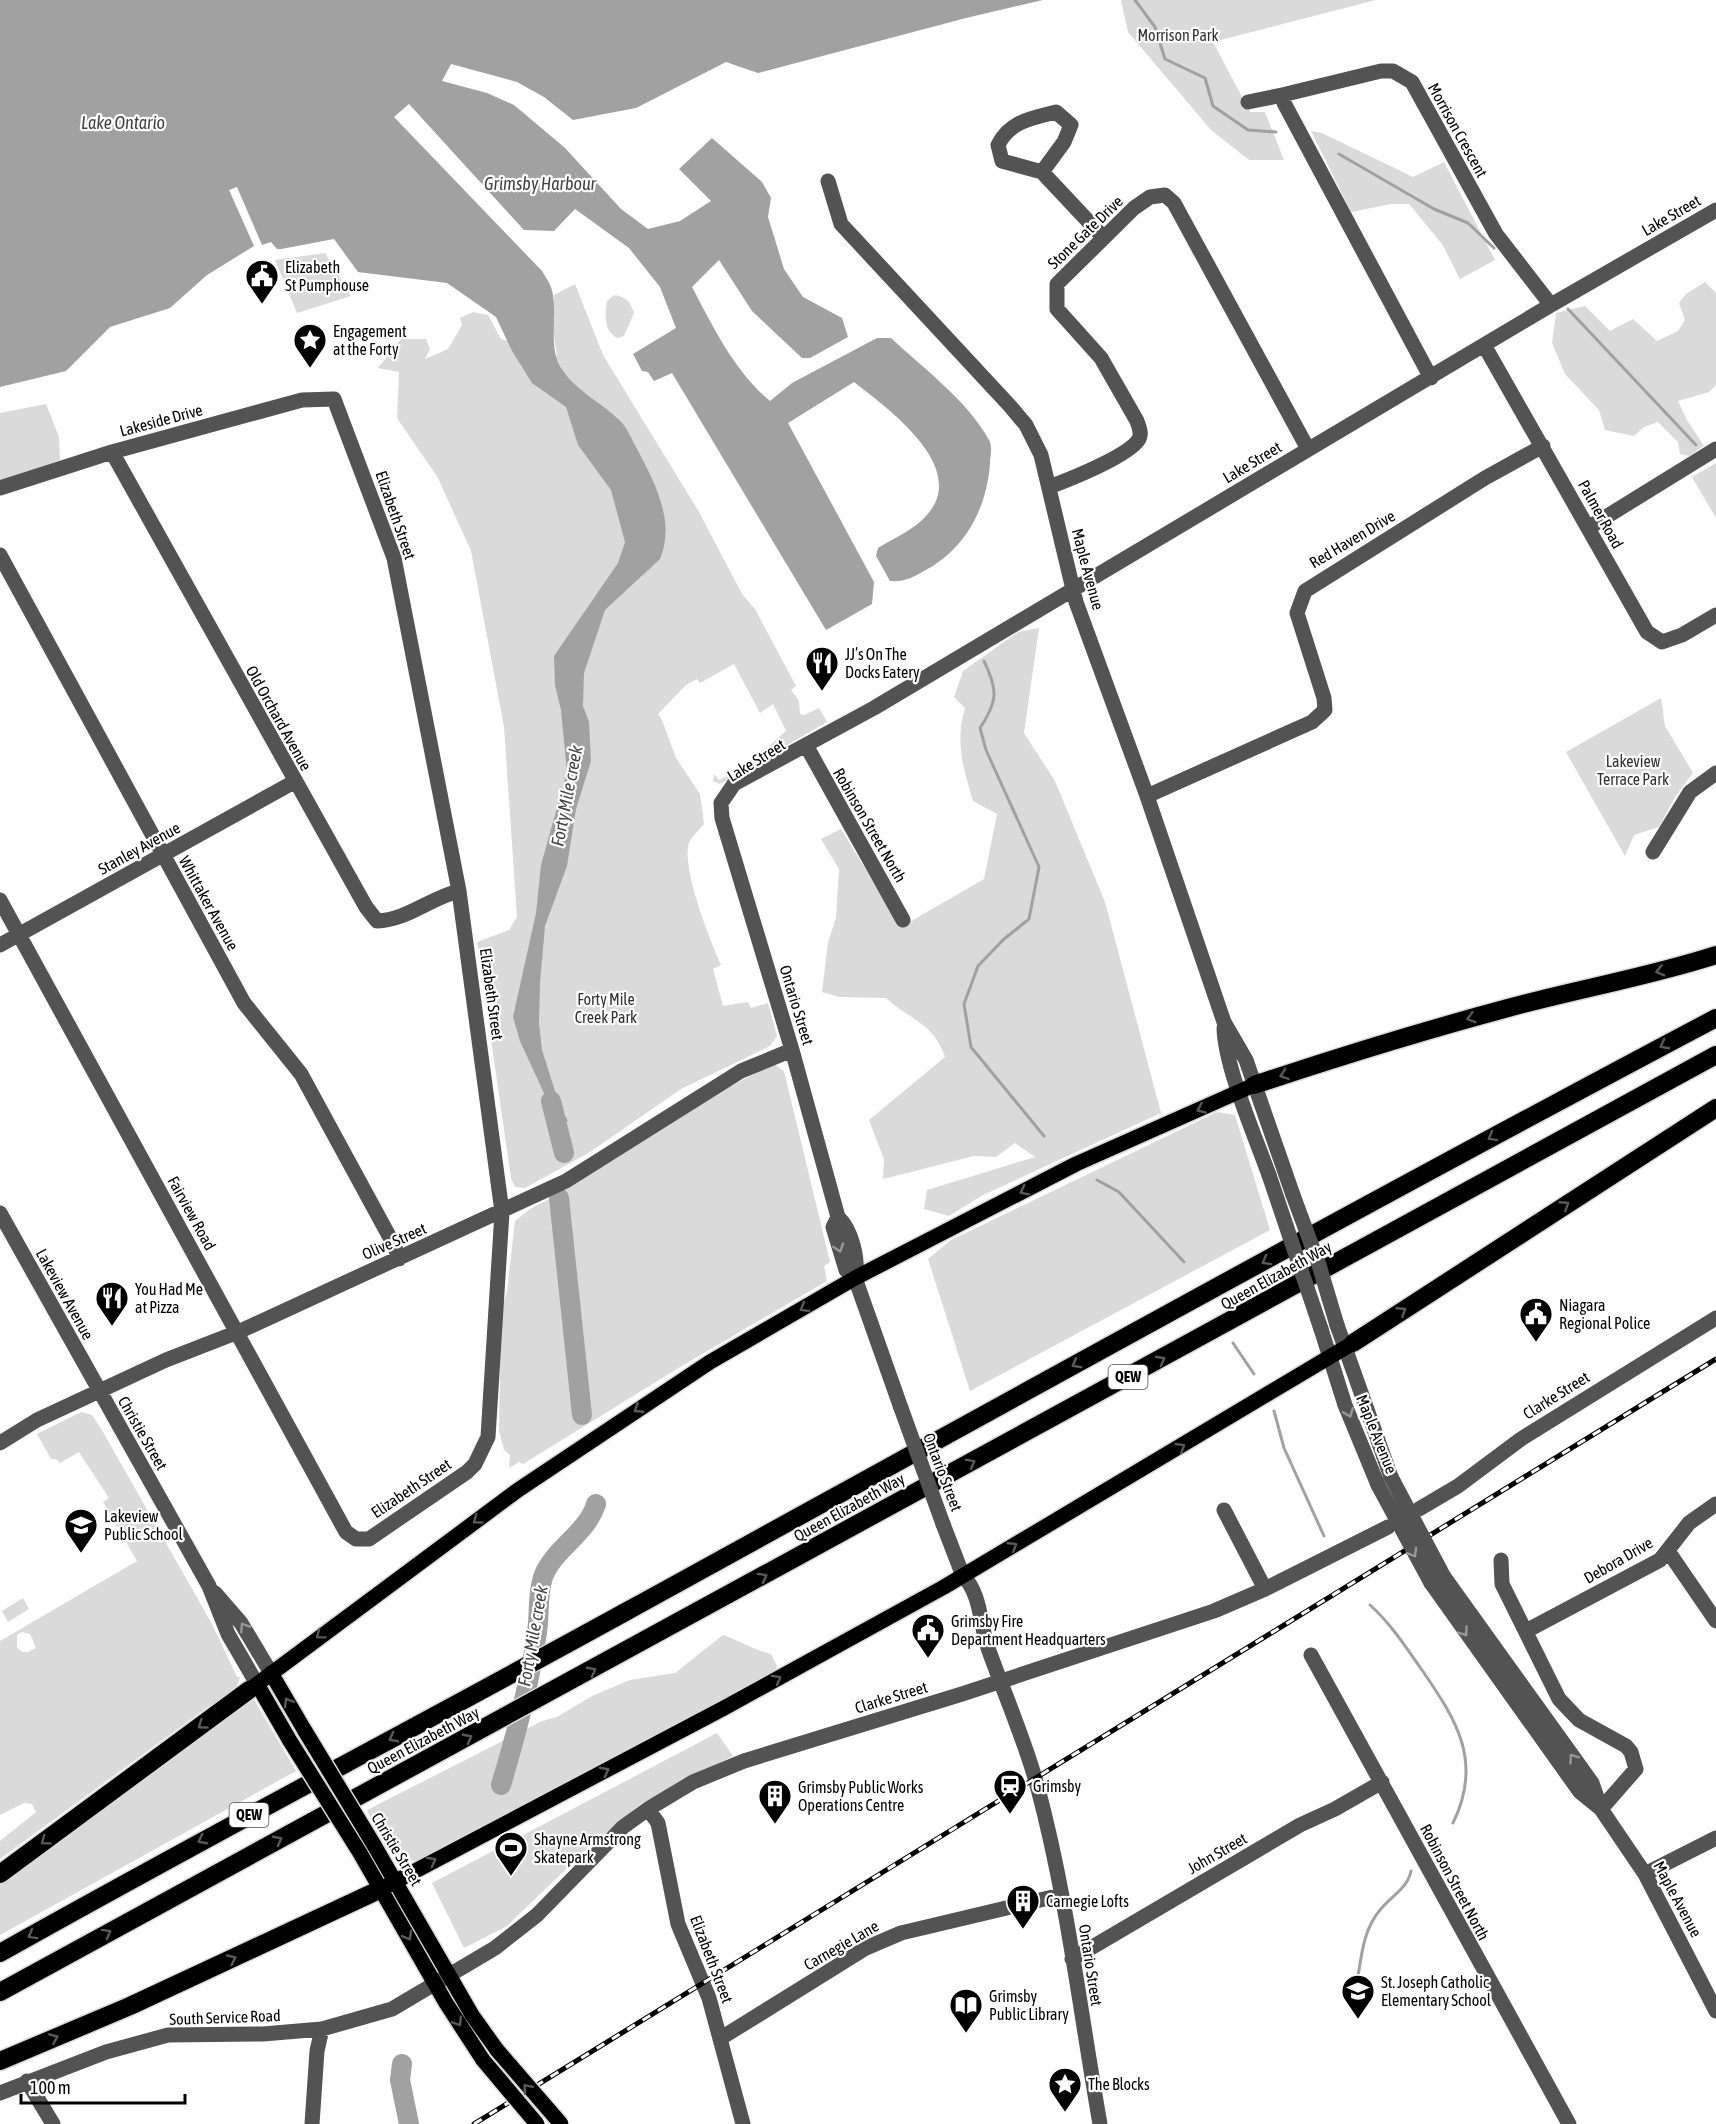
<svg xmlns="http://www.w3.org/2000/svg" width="1716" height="2124" viewBox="0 0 1716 2124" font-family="'Asap Condensed',sans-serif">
	<rect width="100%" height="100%" fill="#fff"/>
	<path fill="#dadada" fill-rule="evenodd" d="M1121,0H1376L1213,42L1250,112H1265L1284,160H1249L1211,130L1128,32Z
		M1311,131L1322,133L1413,177L1444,162L1495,260L1460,279L1442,244L1409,204H1391L1351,212Z
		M325,253L351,296L297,313L275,260Z
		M1705,282L1716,293V385L1709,392L1678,401L1687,420L1704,446L1689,456L1680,454L1678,442L1658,422L1644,427L1634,436L1605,430L1599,410L1565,374L1552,343L1556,313L1585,306L1610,331L1633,319L1657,341L1678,331L1685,320L1679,303L1686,294Z
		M575,284L603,355L699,512L742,594L755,609L796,686L791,690L799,701L800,714L804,715L819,708L827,722L720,784L713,781L714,774L719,780C745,768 765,750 786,731L773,704L760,713L734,664L700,683L697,679L686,685L658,714L662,720L676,758L700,794L704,824C699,830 692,836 689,843C681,868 710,940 721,965L713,969L723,1006L748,1002L751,1008L768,1003L777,1036L770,1046L681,1089L590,1152L525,1188L515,1187L511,1178L477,942L509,930L517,917L504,727L471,551L438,478L397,418L399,372L378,368L401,339H426L430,349L425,359L448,349L462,325L460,318L473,312L488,315L501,339L557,356L553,330L554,295Z
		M614,295C626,297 630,301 634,313L624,336L617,338C603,330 605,314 607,301Z
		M46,404L59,437L60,460L0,483V413Z
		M1716,463V518L1692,477Z
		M1039,628L1024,733L1055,781L1105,902L1161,1113L981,1196L949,1216L924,1209L927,1190L1035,1157L1015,1143L996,1157L974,1156L883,1179L884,1159L869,1120L945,1057C934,1023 910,1020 886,998L840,997L822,992L828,942L836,918L839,869L821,839L841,829L901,927L984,879L997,814L973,801C963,767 955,743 965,708L954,697L963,671L1018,632Z
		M1661,698L1665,726L1693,773L1675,797L1659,827L1634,835L1625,856L1566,752Z
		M774,1064L784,1071L830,1262L824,1266L827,1281L680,1367L523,1464L519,1462L509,1468L510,1455L504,1450L499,1431L501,1311L507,1291L515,1221L530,1209L561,1193L729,1087Z
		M1217,1112L1235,1115L1270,1230L970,1391L928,1259L951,1240Z
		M81,1412L92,1415L103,1432L212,1624L237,1677H240C236,1694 224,1699 209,1706L0,1859V1841L36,1812L32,1804L24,1803L0,1815V1641L137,1561L103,1502L109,1498L79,1452L60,1463L56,1459H51L37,1434ZM22,1632L30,1634L36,1648L28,1652H22L17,1647V1635Z
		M23,1598L29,1609L8,1622L2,1611Z
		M723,1635C740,1641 754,1650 771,1654L777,1666L775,1672L416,1861C386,1860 383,1839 369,1815L367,1810L542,1721L557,1717L592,1696L630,1680L675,1673Z
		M252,1696L296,1771L0,1935V1880Z
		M717,1733L733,1756L642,1803L589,1847L507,1926L464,1948L432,1883Z"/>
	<path fill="#a1a1a1" d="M0,0H1043L966,18L758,73L726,62L636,108L573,120L544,97L517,82L451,64L442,81L487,93L514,105L565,148L621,209L648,229L680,221L711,201L679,169L712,138L762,182L771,198L768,217L784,269L803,297L842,318L848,337L810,358H802L752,311L719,260L692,287C713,327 735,372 770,401L792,383L877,338H891C924,369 967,400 989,440C993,447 990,456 990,463C987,508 965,550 924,571C912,578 904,582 890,581L876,556L878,548C892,539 909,532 921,521C976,472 891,411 854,382L788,423L874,582L872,604L826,630L672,373L654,381L648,372L642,371L633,354L676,328L660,287L629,248L575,209L554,231L524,230L409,104L394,117L542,271C545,276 549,282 551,287C559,310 547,346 561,368C577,393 604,403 622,423C628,429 632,440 636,447C654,481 676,521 660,559L605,610L584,673L583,706L589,722L591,761L576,809L567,866L545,926L540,983L539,1023L542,1050L560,1107L568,1121L550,1127L547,1121L549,1104L520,1041L513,1017L536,913L541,865L567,772L561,710L555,685L554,656L618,563L625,542L611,490L578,445L566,407L532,383L512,351L496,317L447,283L358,272L334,239L281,249H277L271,242L262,245L237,187L229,190L254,246L207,275L170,308L110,327L66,371L0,387Z"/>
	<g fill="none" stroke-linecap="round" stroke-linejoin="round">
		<path stroke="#a1a1a1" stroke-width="3" d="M1135,0L1155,27L1165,59L1205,78L1213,106L1248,130L1276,132
			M1339,154L1434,209L1468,223L1494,248
			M1568,309L1696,445
			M984,661C998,690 998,701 980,728L986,750L1039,867L1029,919L1003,940L978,966L964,1004L971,1047L1044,1136
			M1097,1180L1119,1192L1184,1262
			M1233,1343L1254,1374
			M1274,1411L1284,1448L1324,1536
			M1370,1605C1391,1624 1405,1646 1422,1670C1457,1721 1483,1762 1453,1823
			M1358,1976C1362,1952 1364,1929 1380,1910C1390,1897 1408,1888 1411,1871"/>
		<path stroke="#a1a1a1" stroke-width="20" d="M551,1101L564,1153
			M559,1198L582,1415
			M501,1785C516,1735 530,1683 537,1632C540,1613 537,1596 543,1577C554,1548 587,1534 596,1504
			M402,2064L400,2080L409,2124"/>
		<g stroke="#dbdbdb" stroke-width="18">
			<path id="major" d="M271,1673L305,1731
				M257,1684L290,1741
				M249,1690L518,1490L710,1362L855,1278L1076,1164L1254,1085
				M374,1845L472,2015L497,2050
				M360,1853L446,2003L483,2060
				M381,1889L724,1708L944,1587L1353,1343"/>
		</g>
		<g stroke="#dbdbdb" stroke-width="21">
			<path id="highway" d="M1254,1085C1338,1057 1422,1031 1508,1008C1577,989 1648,977 1716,955
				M1353,1343L1716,1108
				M0,1874L249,1690
				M0,1953C208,1836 420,1725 629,1610C991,1411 1351,1211 1716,1018
				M0,1992L1716,1055
				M0,2061L130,2006L381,1889"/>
		</g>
		<path stroke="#535353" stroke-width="15" d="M1248,102L1282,95
			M1042,172L1064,142L1071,125L1056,112C1032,118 1010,121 998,145L1002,161L1042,172L1103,237
			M828,181L841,224L1010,406L1026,425L1041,455L1076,602L1147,796L1224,1022L1246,1060L1293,1195
			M1484,345L1647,632L1662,642L1682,635L1716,615
			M1431,378L1284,103L1282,95L1381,71H1393L1412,82L1496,234L1551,305
			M112,452L366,907L377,921C407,920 430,898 459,891
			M1049,487C1068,480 1129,456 1139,439C1142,433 1139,427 1137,421L1101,358L1057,309V284L1134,208L1150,197L1165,195L1174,203L1308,449
			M0,488L112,452L302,400L334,399L394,558L459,891L502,1212L488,1437L475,1464L467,1472L369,1539H356L346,1532L0,900
			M1588,528L1716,449
			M0,555L244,1003L301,1074L394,1245L399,1259
			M807,747L903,920
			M1147,796L1312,722L1325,710L1324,698L1297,613L1305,591L1485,478L1543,446
			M721,803L734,784L874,708L1551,305L1716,210
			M721,803L722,818L792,1050L838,1217C852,1230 859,1260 855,1278
			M1653,852L1690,792L1716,773
			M0,945L294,782
			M1224,1028C1225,1067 1255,1136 1269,1175
			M0,1213L209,1586L228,1634L257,1684
			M838,1217L833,1227L846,1270L855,1278L901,1408
			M1337,1325L1391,1477
			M1321,1329L1345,1405L1378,1485
			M0,1443L37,1420L166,1360L238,1332L566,1181L741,1071L792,1050
			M1419,1509L1458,1486L1521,1439L1716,1318
			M1224,1510L1265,1589
			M943,1524L963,1576C981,1593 980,1625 988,1648C1004,1693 1024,1738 1037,1785C1067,1896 1080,2011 1100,2124
			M1668,1551L1716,1621
			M1501,1560L1502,1584L1559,1699L1579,1720L1626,1746L1631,1752L1636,1769L1601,1809
			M1444,1577L1592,1783L1601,1809L1645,1874L1716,2011
			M1431,1583L1580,1792L1601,1809
			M215,1593L241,1623L271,1673
			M1526,1631L1660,1560L1689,1523L1716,1504
			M1311,1655L1569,2124
			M648,1809L658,1823L678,1924L709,1998L743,2124
			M1645,1874L1716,1838
			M1072,1959L1300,1825L1335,1809L1382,1782
			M721,2038L866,1948L901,1933L1061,1895
			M27,2081L53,2124
			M0,2093L106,2052L168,2035L263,2034L322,2029L392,2009L495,1948L537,1915L623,1827L648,1809L693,1782L744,1761L962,1694L1214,1611L1265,1589L1388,1527
			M312,2124L317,2051L322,2029"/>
		<use href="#major" stroke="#000" stroke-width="15"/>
		<use href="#highway" stroke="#000" stroke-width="18"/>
		<g stroke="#000" stroke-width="5">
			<path id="rail" d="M474,2124L1716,1359"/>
		</g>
		<use href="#rail" stroke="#fff" stroke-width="3" stroke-dasharray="9" stroke-linecap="butt"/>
		<g stroke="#dbdbdb" stroke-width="18" stroke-linecap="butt">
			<path id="major-bridge" d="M305,1731L374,1845
				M290,1741L360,1853
				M497,2050L561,2124
				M483,2060L537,2124"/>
		</g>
		<path stroke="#535353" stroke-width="15" d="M1269,1175L1321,1329
			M1293,1195L1319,1265L1337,1325
			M901,1408L943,1524
			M1391,1477L1444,1577
			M1378,1485L1431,1583"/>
		<use href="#major-bridge" stroke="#000" stroke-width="15"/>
	</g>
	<defs><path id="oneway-chevron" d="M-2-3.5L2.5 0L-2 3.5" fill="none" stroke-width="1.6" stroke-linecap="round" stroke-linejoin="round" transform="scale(1.5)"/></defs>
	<g stroke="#595959">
		<use href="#oneway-chevron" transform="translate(1660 971) rotate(167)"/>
		<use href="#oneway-chevron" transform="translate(1471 1018) rotate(164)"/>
		<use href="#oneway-chevron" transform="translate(1664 1045) rotate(152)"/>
		<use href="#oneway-chevron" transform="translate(1284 1075) rotate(161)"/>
		<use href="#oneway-chevron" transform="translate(1201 1109) rotate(156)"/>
		<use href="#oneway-chevron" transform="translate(1492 1137) rotate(151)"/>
		<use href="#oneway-chevron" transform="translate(1024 1191) rotate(153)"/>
		<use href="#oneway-chevron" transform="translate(1565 1205) rotate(-33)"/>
		<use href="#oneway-chevron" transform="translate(1266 1261) rotate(151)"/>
		<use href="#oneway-chevron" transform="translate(804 1308) rotate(150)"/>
		<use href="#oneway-chevron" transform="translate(1402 1311) rotate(-33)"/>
		<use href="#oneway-chevron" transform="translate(1161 1360) rotate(-28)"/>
		<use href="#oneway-chevron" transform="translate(1076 1364) rotate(151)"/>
		<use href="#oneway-chevron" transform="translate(638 1409) rotate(147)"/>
		<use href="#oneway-chevron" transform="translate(1181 1447) rotate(-31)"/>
		<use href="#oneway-chevron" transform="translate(971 1463) rotate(-29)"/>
		<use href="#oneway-chevron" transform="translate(477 1520) rotate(144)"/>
		<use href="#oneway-chevron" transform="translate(1013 1546) rotate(-31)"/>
		<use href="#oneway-chevron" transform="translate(763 1577) rotate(-29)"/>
		<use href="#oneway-chevron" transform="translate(320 1635) rotate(143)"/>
		<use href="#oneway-chevron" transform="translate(592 1671) rotate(-28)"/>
		<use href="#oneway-chevron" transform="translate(777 1679) rotate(-29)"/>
		<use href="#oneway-chevron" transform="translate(288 1702) rotate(-121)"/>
		<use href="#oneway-chevron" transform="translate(202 1725) rotate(144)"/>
		<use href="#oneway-chevron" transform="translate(393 1738) rotate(152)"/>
		<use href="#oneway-chevron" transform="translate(468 1738) rotate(-28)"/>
		<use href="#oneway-chevron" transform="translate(605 1771) rotate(-28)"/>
		<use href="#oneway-chevron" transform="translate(202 1840) rotate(152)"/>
		<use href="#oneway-chevron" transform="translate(278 1840) rotate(-28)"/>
		<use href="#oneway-chevron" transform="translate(45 1841) rotate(143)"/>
		<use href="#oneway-chevron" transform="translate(432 1861) rotate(-28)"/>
		<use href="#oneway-chevron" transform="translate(107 1933) rotate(-29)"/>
		<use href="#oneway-chevron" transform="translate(32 1935) rotate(151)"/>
		<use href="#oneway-chevron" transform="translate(408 1936) rotate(60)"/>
		<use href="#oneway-chevron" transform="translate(232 1959) rotate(-25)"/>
		<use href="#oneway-chevron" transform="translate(458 2022) rotate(57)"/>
		<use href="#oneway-chevron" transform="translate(54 2038) rotate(-23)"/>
		<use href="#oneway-chevron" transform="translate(527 2088) rotate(-131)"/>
	</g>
	<g stroke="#989898">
		<use href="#oneway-chevron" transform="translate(839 1248) rotate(72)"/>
		<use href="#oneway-chevron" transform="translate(1349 1413) rotate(68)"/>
		<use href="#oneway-chevron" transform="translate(1413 1553) rotate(60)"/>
		<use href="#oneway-chevron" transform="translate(244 1627) rotate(-123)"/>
		<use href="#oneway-chevron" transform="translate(1464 1632) rotate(55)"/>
		<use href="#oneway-chevron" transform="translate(1573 1758) rotate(-126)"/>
	</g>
	<defs>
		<g id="civic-pin" transform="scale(1.725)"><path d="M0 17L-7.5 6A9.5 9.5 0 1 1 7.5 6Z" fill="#000" stroke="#fff"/><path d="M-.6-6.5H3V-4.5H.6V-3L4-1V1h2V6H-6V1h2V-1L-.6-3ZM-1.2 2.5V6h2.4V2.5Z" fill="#fff"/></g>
		<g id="sight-pin" transform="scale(1.725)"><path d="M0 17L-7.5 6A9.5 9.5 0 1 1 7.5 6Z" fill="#000" stroke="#fff"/><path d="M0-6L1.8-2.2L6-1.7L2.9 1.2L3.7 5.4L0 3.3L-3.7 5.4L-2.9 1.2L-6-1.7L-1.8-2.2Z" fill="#fff"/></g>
		<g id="restaurant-pin" transform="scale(1.725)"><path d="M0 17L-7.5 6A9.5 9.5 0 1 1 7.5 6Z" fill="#000" stroke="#fff"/><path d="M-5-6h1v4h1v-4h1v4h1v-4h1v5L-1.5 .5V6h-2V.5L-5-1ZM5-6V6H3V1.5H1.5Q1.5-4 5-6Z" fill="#fff"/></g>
		<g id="school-pin" transform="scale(1.725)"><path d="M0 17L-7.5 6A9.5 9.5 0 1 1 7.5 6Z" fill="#000" stroke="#fff"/><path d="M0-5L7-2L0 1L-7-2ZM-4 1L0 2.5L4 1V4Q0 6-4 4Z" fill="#fff"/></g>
		<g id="station-pin" transform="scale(1.725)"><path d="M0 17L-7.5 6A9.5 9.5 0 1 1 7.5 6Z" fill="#000" stroke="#fff"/><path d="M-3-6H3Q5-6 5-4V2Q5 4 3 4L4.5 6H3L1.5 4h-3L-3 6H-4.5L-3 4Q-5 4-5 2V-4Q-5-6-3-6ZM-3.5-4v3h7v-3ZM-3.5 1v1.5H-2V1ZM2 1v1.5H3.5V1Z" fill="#fff"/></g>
		<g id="building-pin" transform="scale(1.725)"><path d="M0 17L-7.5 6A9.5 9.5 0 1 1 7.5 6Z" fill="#000" stroke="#fff"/><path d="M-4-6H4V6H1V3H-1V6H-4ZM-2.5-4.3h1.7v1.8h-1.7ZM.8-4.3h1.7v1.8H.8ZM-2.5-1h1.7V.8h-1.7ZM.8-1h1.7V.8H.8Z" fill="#fff"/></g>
		<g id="stadium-pin" transform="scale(1.725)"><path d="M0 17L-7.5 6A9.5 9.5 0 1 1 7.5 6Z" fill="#000" stroke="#fff"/><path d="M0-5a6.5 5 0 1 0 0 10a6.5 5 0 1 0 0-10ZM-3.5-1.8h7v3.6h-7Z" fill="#fff"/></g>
		<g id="library-pin" transform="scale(1.725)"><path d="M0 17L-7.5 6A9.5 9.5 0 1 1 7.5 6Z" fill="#000" stroke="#fff"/><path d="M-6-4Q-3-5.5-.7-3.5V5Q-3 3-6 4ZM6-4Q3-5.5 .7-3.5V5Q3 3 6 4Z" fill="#fff"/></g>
	</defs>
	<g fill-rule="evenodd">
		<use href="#civic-pin" x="262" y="276"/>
		<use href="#sight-pin" x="310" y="340"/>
		<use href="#restaurant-pin" x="822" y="663"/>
		<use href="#restaurant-pin" x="112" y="1298"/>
		<use href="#civic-pin" x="1536" y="1314"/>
		<use href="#school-pin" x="81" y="1525"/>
		<use href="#civic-pin" x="928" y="1630"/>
		<use href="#station-pin" x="1010" y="1786"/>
		<use href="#building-pin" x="775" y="1796"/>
		<use href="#stadium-pin" x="511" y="1848"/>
		<use href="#building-pin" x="1023" y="1901"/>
		<use href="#school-pin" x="1358" y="1991"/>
		<use href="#library-pin" x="966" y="2005"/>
		<use href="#sight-pin" x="1065" y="2084"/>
	</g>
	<g text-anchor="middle" stroke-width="4.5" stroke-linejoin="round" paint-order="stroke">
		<g fill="#fff" stroke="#4c4c4c" stroke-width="1.5">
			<rect x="1108.5" y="1365" width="39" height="24" rx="4.5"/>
			<rect x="229.5" y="1803" width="39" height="24" rx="4.5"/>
		</g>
		<g font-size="15" font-weight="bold" fill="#000">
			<text x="1128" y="1382">QEW</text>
			<text x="249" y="1820">QEW</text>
		</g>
		<g font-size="16" fill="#313131" stroke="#fff">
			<text x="1178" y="41">Morrison Park</text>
			<text x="1633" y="767">Lakeview<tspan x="1633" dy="18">Terrace Park</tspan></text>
			<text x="606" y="1005">Forty Mile<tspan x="606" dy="18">Creek Park</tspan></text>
		</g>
		<g font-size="16" fill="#000" stroke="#fff">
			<text transform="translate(1458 130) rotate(61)" y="6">Morrison Crescent</text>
			<text transform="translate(1671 215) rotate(-30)" y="6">Lake Street</text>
			<text transform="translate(1085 232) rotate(-44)" y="6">Stone Gate Drive</text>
			<text transform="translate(161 420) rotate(-15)" y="6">Lakeside Drive</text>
			<text transform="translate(1252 462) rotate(-31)" y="6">Lake Street</text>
			<text transform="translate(1601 514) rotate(61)" y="6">Palmer Road</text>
			<text transform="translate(396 515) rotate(71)" y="6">Elizabeth Street</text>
			<text transform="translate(1352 539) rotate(-31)" y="6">Red Haven Drive</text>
			<text transform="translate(1088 569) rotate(75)" y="6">Maple Avenue</text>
			<text transform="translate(279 718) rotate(61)" y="6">Old Orchard Avenue</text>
			<text transform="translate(756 760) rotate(-32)" y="6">Lake Street</text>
			<text transform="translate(870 825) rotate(60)" y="6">Robinson Street North</text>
			<text transform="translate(139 848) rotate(-29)" y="6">Stanley Avenue</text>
			<text transform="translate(209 903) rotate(61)" y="6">Whittaker Avenue</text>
			<text transform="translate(492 994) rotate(82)" y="6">Elizabeth Street</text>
			<text transform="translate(797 1005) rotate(73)" y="6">Ontario Street</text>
			<text transform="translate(192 1213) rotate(61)" y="6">Fairview Road</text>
			<text transform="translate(394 1241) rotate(-24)" y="6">Olive Street</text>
			<text transform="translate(1276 1275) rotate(-29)" y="6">Queen Elizabeth Way</text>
			<text transform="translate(65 1294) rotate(61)" y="6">Lakeview Avenue</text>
			<text transform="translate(1556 1395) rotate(-32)" y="6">Clarke Street</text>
			<text transform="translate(143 1433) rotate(60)" y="6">Christie Street</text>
			<text transform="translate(1377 1434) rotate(68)" y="6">Maple Avenue</text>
			<text transform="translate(943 1472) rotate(69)" y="6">Ontario Street</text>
			<text transform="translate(411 1488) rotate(-34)" y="6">Elizabeth Street</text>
			<text transform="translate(849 1507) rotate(-29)" y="6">Queen Elizabeth Way</text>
			<text transform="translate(1618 1560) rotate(-30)" y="6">Debora Drive</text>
			<text transform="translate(891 1697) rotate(-17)" y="6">Clarke Street</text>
			<text transform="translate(423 1740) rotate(-28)" y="6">Queen Elizabeth Way</text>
			<text transform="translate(397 1849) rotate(59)" y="6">Christie Street</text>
			<text transform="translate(1217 1853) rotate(-30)" y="6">John Street</text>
			<text transform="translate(1455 1882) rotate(62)" y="6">Robinson Street North</text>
			<text transform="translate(1678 1899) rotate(62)" y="6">Maple Avenue</text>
			<text transform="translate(841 1945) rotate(-30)" y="6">Carnegie Lane</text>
			<text transform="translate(712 1959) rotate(69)" y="6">Elizabeth Street</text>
			<text transform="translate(1091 1965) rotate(81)" y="6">Ontario Street</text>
			<text transform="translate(225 2017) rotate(-2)" y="6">South Service Road</text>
		</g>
		<g font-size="16" fill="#000" stroke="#fff" text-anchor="start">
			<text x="285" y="273">Elizabeth<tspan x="285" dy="18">St Pumphouse</tspan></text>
			<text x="333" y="337">Engagement<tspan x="333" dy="18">at the Forty</tspan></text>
			<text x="845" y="660">JJ’s On The<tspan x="845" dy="18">Docks Eatery</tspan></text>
			<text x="135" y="1295">You Had Me<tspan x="135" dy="18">at Pizza</tspan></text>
			<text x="1559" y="1311">Niagara<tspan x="1559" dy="18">Regional Police</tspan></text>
			<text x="104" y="1522">Lakeview<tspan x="104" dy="18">Public School</tspan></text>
			<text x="951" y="1627">Grimsby Fire<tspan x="951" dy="18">Department Headquarters</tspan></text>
			<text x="1033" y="1792">Grimsby</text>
			<text x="798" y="1793">Grimsby Public Works<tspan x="798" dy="18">Operations Centre</tspan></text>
			<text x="534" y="1845">Shayne Armstrong<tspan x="534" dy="18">Skatepark</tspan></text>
			<text x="1046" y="1907">Carnegie Lofts</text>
			<text x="1381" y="1988">St. Joseph Catholic<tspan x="1381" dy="18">Elementary School</tspan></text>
			<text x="989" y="2002">Grimsby<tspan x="989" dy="18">Public Library</tspan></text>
			<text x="1088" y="2090">The Blocks</text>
		</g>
		<g font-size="18" font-style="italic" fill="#424242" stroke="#fff">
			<text x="123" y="129">Lake Ontario</text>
			<text x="540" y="190">Grimsby Harbour</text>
			<text transform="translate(567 796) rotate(-79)" y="6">Forty Mile creek</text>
			<text transform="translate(533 1636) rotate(-80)" y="6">Forty Mile creek</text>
		</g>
	</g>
	<path d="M21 2094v9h164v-9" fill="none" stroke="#000000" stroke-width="3"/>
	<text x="30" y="2094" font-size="18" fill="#000000" stroke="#ffffff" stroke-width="4.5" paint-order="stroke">100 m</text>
</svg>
